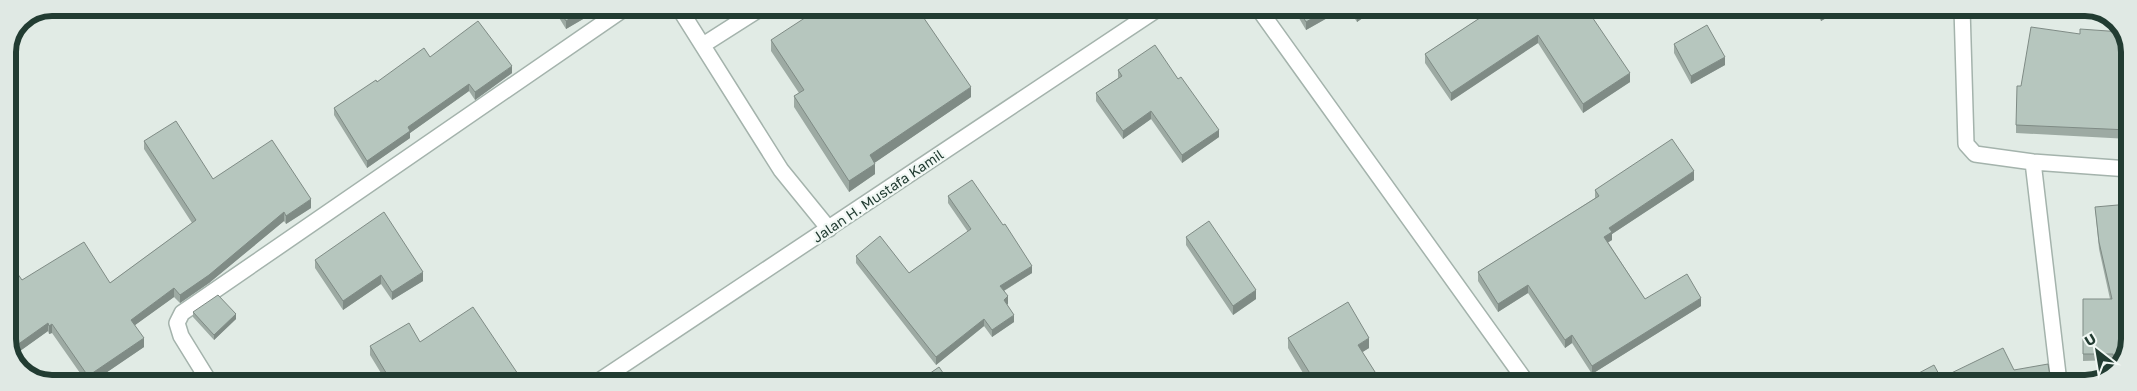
<svg xmlns="http://www.w3.org/2000/svg" width="2137" height="391" viewBox="0 0 2137 391" font-family="'Golos Text',sans-serif">
	<rect width="100%" height="100%" fill="#e1ebe5"/>
	<g fill="none" stroke-linecap="round" stroke-linejoin="round">
		<g stroke="#a4b3ac" stroke-width="18">
			<path id="minor" d="M679,8L781,170L829,229
				M1258,8L1527,383
				M1962,8L1966,144L1975,154L2033,162L2129,169
				M703,45L761,8
				M2033,162L2059,383
				M210,383L181,336L177,323L182,313L625,8"/>
		</g>
		<g stroke="#a4b3ac" stroke-width="18">
			<path id="tertiary" d="M596,383L1159,8"/>
		</g>
		<use href="#minor" stroke="#fff" stroke-width="15"/>
		<use href="#tertiary" stroke="#fff" stroke-width="15"/>
	</g>
	<path fill="#9daaa3" d="M553,8H602L566,29Z
		M1293,8H1345L1306,30Z
		M1348,8H1377L1357,22Z
		M1495,8L1630,82L1583,113L1538,43L1451,101L1425,63V54Z
		M1813,8H1844L1821,21Z
		M771,40L971,97L874,163L875,174L849,192L794,107V96L799,93L771,51Z
		M1674,44L1725,65L1691,84L1674,53Z
		M2129,47V139L2016,133V125L2021,86Z
		M430,57L512,73L475,100L469,91L410,133V138L367,168L334,115V108L377,82Z
		M1118,70L1219,137L1182,163L1151,119L1123,139L1096,101V93L1118,78Z
		M144,141L213,179L311,208L286,224L284,221L209,283L180,303L174,297L135,325L144,347L91,383H87L52,333L49,334L48,331L13,356L8,344L110,283L192,223L144,149Z
		M1694,180L1612,234V240L1608,242L1645,299L1701,306L1592,374L1572,343L1565,348L1528,293L1498,312L1478,281V272L1595,198V190Z
		M948,196L1032,273L1004,291L1008,304H1007L1014,322L992,337L984,326L936,365L856,263V256L909,273L968,232L948,203Z
		M2095,207L2129,345L2115,371L2113,360L2083,361V299H2110L2099,249Z
		M1186,237L1256,299L1233,315L1186,245Z
		M315,260L423,281L392,300L381,284L343,310L315,268Z
		M193,312L236,319L214,340L193,317Z
		M1288,338L1369,348L1362,352L1382,383H1309L1288,348Z
		M420,342L524,383L384,378L370,355V346Z"/>
	<path fill="#7f8b85" d="M587,8H602L566,29V21Z
		M1330,8H1345L1306,30V22Z
		M1365,8H1377L1357,22V13Z
		M1829,8H1844L1821,21V12Z
		M1538,35V43L1451,101V93Z
		M1725,57V65L1691,84V76Z
		M512,66V73L475,100V92Z
		M1630,73V82L1583,113V104Z
		M469,84V91L410,133V138L367,168V161L408,127Z
		M971,87V97L870,166V155Z
		M1151,111V119L1123,139V131Z
		M1219,130V137L1182,163V155Z
		M875,164V174L849,192V181Z
		M1694,171V180L1612,234V240L1604,245V237L1609,228Z
		M311,199V208L286,224V216Z
		M284,212V221L209,283L180,303V295Z
		M1032,266V273L1000,293V286Z
		M423,272V281L392,300V292Z
		M381,275V284L343,310V301Z
		M1528,285V293L1498,312V304Z
		M174,288V297L131,328V320Z
		M1256,290V299L1233,315V306Z
		M1008,296V304L1004,307V300Z
		M1701,298V306L1592,374V366Z
		M236,314V319L214,340V335Z
		M1014,315V322L992,337V330Z
		M984,319V326L936,365V357Z
		M48,323V331L13,356L10,350Z
		M52,324V333L49,334V326Z
		M1572,335V343L1565,348V340Z
		M144,338V347L91,383H88V376Z
		M1369,338V348L1358,355V345Z"/>
	<path fill="#b6c6be" stroke="#7f8b85" d="M558,8H587L566,21Z
		M820,8H917L971,87L870,155L875,164L849,181L794,96L804,90L771,40Z
		M1298,8H1330L1306,22Z
		M1354,8H1365L1357,13Z
		M1495,8H1586L1630,73L1583,104L1538,35L1451,93L1425,54Z
		M1818,8H1829L1821,12Z
		M478,21L512,66L475,92L469,84L408,127L410,131L367,161L334,108L376,80L377,82L424,48L430,57Z
		M1707,25L1725,57L1691,76L1674,44Z
		M2031,27L2080,34V29L2122,32L2129,47V130L2016,125L2017,86H2021Z
		M1155,45L1178,79L1181,77L1219,130L1182,155L1151,111L1123,131L1096,93L1122,76L1118,70Z
		M176,121L213,179L272,140L311,199L286,216L284,212L209,275L180,295L174,288L131,320L144,338L88,376L52,324L49,326L48,323L10,350L8,344V260L22,280L84,242L110,283L196,220L144,141Z
		M1672,139L1694,171L1609,228L1612,232L1604,237L1645,299L1687,274L1701,298L1592,366L1572,335L1565,340L1528,285L1498,304L1478,272L1599,196L1595,190Z
		M972,180L1003,225L1005,224L1032,266L1000,286L1008,296L1004,300L1014,315L992,330L984,319L936,357L856,256L880,236L909,273L971,229L948,196Z
		M2129,204V345L2116,369L2113,354H2083V299H2112L2099,242L2095,207Z
		M384,212L423,272L392,292L381,275L343,301L315,260Z
		M1209,221L1256,290L1233,306L1186,237Z
		M218,295L236,314L214,335L193,312Z
		M1348,302L1369,338L1358,345L1382,383H1316L1288,338Z
		M473,307L524,383H376L388,376L370,346L409,323L420,342Z
		M2003,348L2014,370L2048,364L2050,376L2056,383H1900L1934,365L1941,378Z
		M939,367L950,383H916Z"/>
	<g text-anchor="middle" stroke-width="4.5" stroke-linejoin="round" paint-order="stroke">
		<g font-size="14" fill="#223c32" stroke="#f1f8f4">
			<text transform="translate(878 196) rotate(-34)" y="5">Jalan H. Mustafa Kamil</text>
		</g>
	</g>
	<path d="M0 0H2137V391H0ZM52 16H2085A36 36 0 0 1 2121 52V339A36 36 0 0 1 2085 375H52A36 36 0 0 1 16 339V52A36 36 0 0 1 52 16Z" fill="#e0e9e4" fill-rule="evenodd"/>
	<path fill="none" stroke="#223c32" stroke-width="6" d="M52 16H2085A36 36 0 0 1 2121 52V339A36 36 0 0 1 2085 375H52A36 36 0 0 1 16 339V52A36 36 0 0 1 52 16Z"/>
	<g transform="translate(2097 351) rotate(329)" stroke="#f1f8f4" stroke-width="4" paint-order="stroke">
	<path d="M0-4L9 19L0 12L-9 19Z" fill="#223c32"/>
	<text y="-8" font-size="14" font-weight="bold" text-anchor="middle" fill="#223c32">U</text>
	</g>
</svg>
